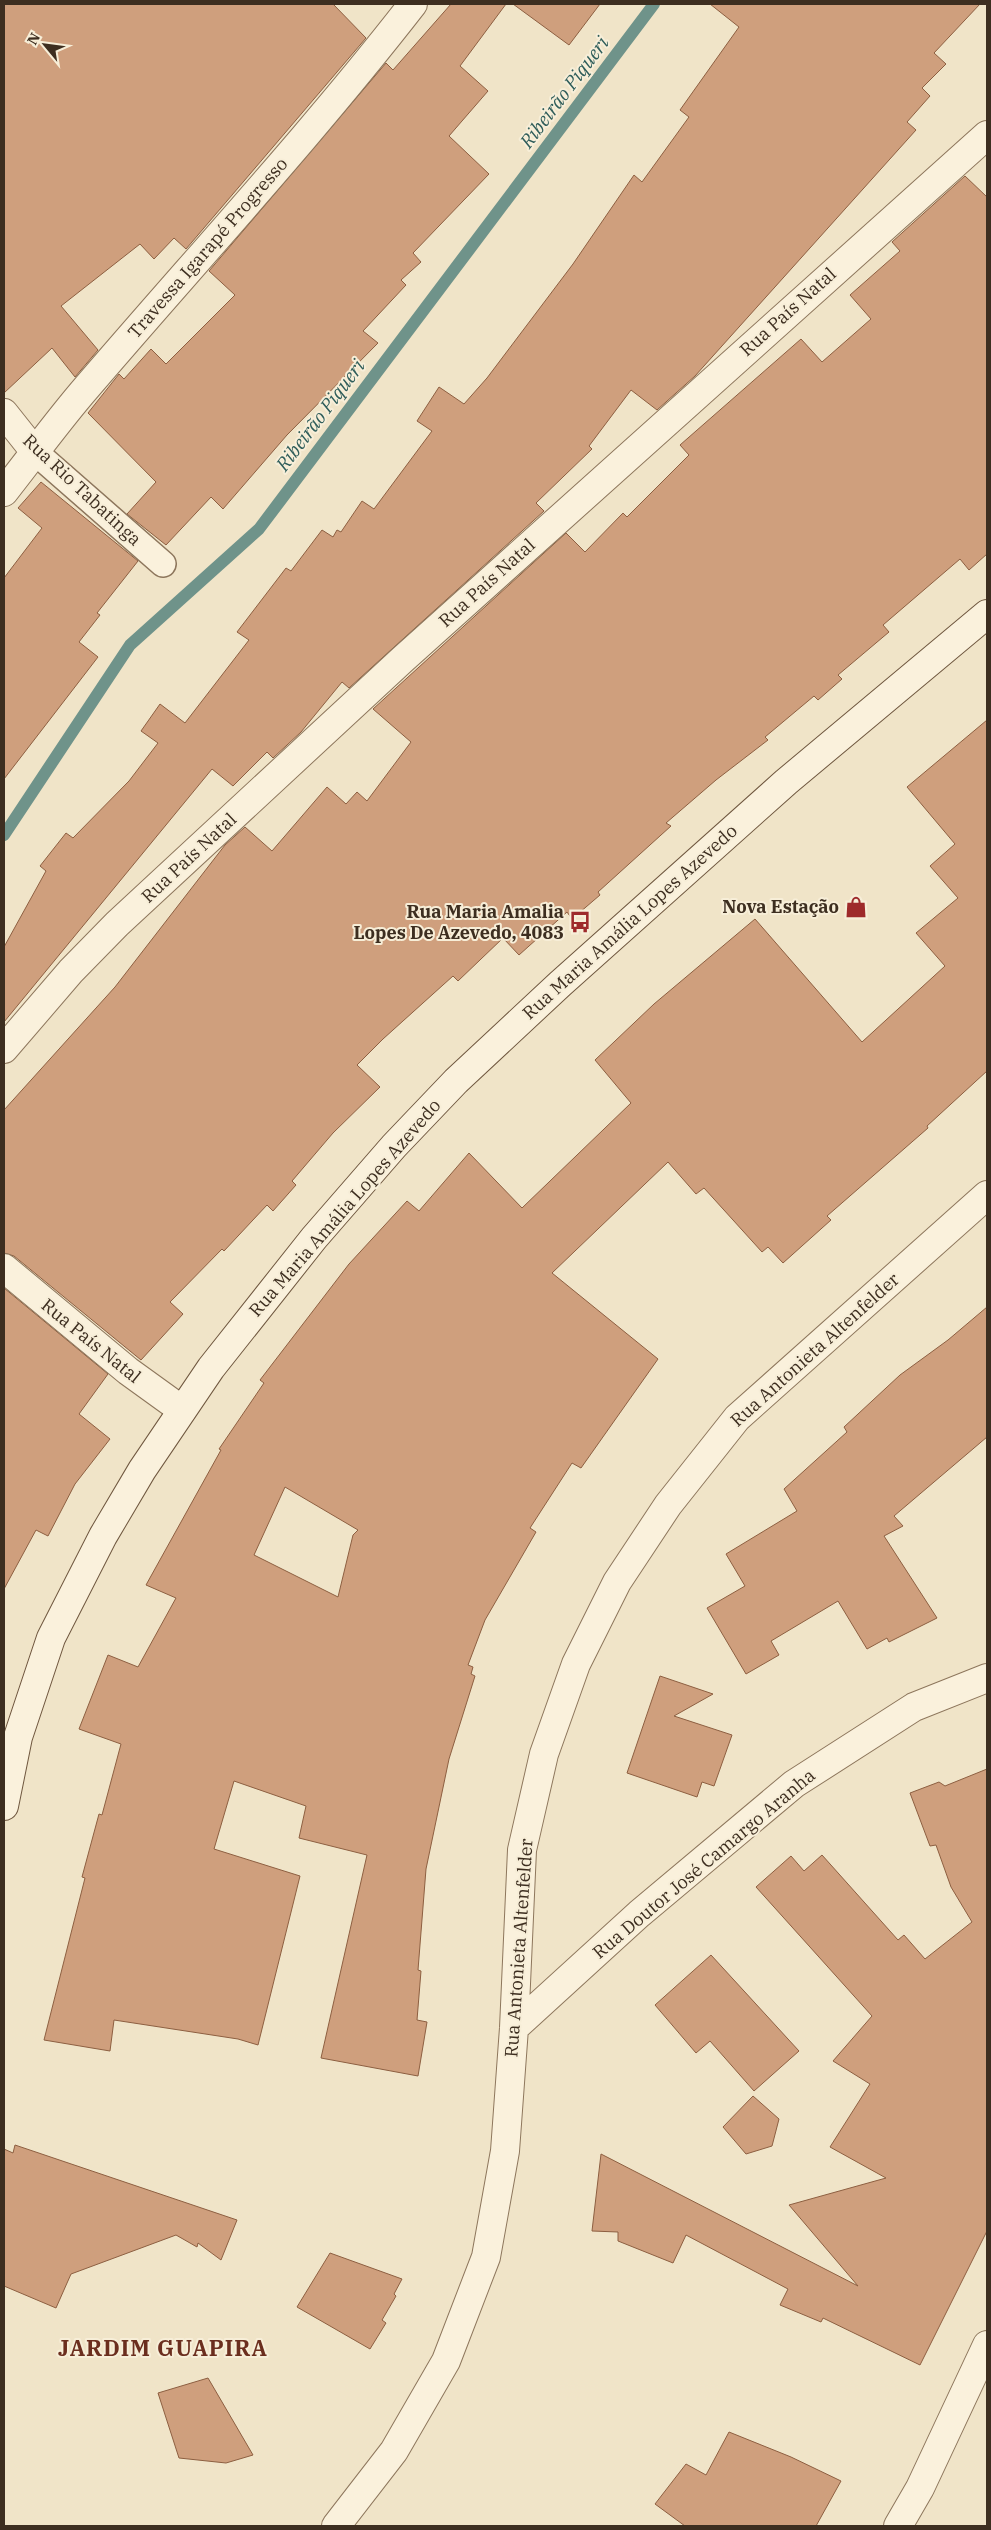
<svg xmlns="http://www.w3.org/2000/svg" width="991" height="2530" viewBox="0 0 991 2530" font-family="'IBM Plex Serif',serif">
	<rect width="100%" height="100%" fill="#f0e4c8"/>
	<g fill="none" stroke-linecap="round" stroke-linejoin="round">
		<path stroke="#6f938a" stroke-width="12" d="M4,835L130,645L259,529L654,4"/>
	</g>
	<path fill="#cf9f7d" stroke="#8d5f41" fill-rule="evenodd" d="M4,4H333L366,38L186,249L174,238L154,259L140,244L61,306L98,350L75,377L52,348L4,393Z
		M451,4H506L460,66L488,91L449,136L489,174L413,253L421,262L401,280L406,285L363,331L378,343L287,435L223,509L211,497L166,545L127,514L156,482L88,413L119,374L124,379L151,349L166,364L235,295L209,271L386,63L393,70Z
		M513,4H600L569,45Z
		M710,4H980L934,53L946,64L922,88L930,96L907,122L916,130L695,376L657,410L631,390L589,446L592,449L536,503L544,511L349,688L342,682L301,732L273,758L267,752L233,786L212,769L4,1022V947L46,871L40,866L66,833L73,838L129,781L158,743L141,731L160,704L185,723L249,640L237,632L286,568L291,571L322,530L333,537L337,530L341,532L362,501L374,509L432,431L417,421L439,387L464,404L487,378L573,264L634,175L642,182L689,117L680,110L739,27Z
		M965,176L987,197V554L969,570L960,559L883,625L889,632L838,675L842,679L818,700L814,696L765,737L768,740L716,780L666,823L671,826L598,892L600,895L572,919L567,912L519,955L503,938L458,981L453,976L383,1039L357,1065L380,1087L333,1133L292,1181L296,1185L273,1211L267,1205L224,1251L222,1249L170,1302L183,1314L141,1360L14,1256L4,1253V1110L115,987L225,845L245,827L272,851L327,787L346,804L357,792L367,801L411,742L373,709L566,533L585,552L623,513L627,517L689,455L680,445L801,339L822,362L871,319L850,295L900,251L892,242Z
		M41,482L138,561L97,613L100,615L79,642L98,657L4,779V578L42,528L18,508Z
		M987,720V1071L927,1126L928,1128L827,1216L831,1220L783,1263L768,1247L762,1252L704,1188L696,1194L668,1162L552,1273L658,1359L581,1468L572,1463L530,1528L536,1532L485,1620L468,1665L473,1667L471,1674L475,1676L449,1759L426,1869L418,1970L421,1971L417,2020L427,2022L418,2076L321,2058L367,1855L299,1838L306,1806L234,1781L214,1849L300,1876L258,2045L238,2039L114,2020L110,2051L44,2040L85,1878L82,1877L99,1814L102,1815L121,1744L79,1729L108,1655L138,1667L176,1598L146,1585L221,1450L219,1449L264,1383L260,1380L349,1264L407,1201L419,1211L469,1153L522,1208L631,1103L595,1060L654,1004L755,919L862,1042L945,966L916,933L958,898L930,866L955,844L907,787ZM285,1487L358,1530L353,1535L338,1597L254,1555Z
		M4,1288L108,1374L79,1414L110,1439L75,1484L48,1536L36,1530L4,1589Z
		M987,1307V1437L894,1516L903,1526L884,1536L937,1618L889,1642L887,1638L867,1649L838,1601L771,1641L779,1655L746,1674L707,1608L745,1586L726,1554L797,1511L784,1489L847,1432L844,1427L900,1375L948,1340Z
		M660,1676L713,1694L674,1716L732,1735L714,1786L702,1782L697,1797L627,1773Z
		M987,1769V2231L920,2365L823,2318L821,2322L780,2305L788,2289L686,2235L673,2263L618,2241V2232L592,2231L601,2154L858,2286L789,2205L886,2178L830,2147L870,2084L833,2061L872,2016L756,1887L791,1856L804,1871L822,1855L898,1940L904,1935L925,1959L972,1922L951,1887L936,1845L930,1846L910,1793L939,1782L945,1786Z
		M711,1955L799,2051L754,2091L710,2041L696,2053L655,2005Z
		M753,2096L779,2119L772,2146L746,2154L723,2127Z
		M15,2145L237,2220L221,2260L198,2243L197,2247L176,2235L71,2274L56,2308L4,2286V2149L13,2153Z
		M330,2253L402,2279L394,2294L396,2296L382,2320L386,2323L370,2349L297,2307Z
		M208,2378L253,2455L226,2463L179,2458L158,2393Z
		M729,2432L791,2457L841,2481L816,2526H685L655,2504L686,2464L706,2475Z"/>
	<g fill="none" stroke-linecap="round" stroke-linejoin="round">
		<g stroke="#8d765c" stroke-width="28">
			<path id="lane" d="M35,452L163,564"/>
		</g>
		<g stroke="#8d765c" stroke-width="30">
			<path id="street" d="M4,413L35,452
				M4,492C30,459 54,426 81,394C192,264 308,139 413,4
				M4,1049L71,971L117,924L403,659L987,135
				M4,1268L128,1371L182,1410
				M514,2028L639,1914L794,1784L914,1707L987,1678
				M336,2526L394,2451L446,2361L486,2257L505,2151L514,2028L522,1850L544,1754L576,1664L617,1582L668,1505L737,1418L987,1195
				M898,2526L920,2488L987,2345"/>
		</g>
		<g stroke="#6f573f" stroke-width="30">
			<path id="secondary" d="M4,1806L18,1737L51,1638L103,1536L142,1470L211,1368L314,1238L394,1146L456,1081L560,984L786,782L987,614"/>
		</g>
		<use href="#lane" stroke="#faf1dc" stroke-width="25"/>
		<use href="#street" stroke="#faf1dc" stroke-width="28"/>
		<use href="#secondary" stroke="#faf1dc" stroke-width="28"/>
	</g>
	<defs>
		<g id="shop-bare" transform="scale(1.725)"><path d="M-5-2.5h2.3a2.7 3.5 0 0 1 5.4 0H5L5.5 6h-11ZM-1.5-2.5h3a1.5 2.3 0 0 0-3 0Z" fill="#9e2a2b" stroke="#f7eed8" stroke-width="2.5" paint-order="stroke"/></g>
		<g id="bus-bare" transform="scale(1.725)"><path d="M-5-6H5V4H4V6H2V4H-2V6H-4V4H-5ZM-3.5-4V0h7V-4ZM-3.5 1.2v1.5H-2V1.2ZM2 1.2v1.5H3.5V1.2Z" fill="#9e2a2b" stroke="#f7eed8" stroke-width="2.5" paint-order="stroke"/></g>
	</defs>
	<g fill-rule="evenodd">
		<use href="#shop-bare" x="856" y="907"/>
		<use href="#bus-bare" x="580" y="922"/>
	</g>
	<g text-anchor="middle" stroke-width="4" stroke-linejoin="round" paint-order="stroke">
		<g font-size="18" fill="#3d2e20" stroke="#f7eed8">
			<text transform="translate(208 248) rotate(-49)" y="6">Travessa Igarapé Progresso</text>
			<text transform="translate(788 312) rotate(-42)" y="6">Rua País Natal</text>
			<text transform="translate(82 490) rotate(43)" y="6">Rua Rio Tabatinga</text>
			<text transform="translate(487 583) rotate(-42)" y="6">Rua País Natal</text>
			<text transform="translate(189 858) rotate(-43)" y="6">Rua País Natal</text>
			<text transform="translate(630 922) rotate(-42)" y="6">Rua Maria Amália Lopes Azevedo</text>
			<text transform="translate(345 1208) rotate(-49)" y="6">Rua Maria Amália Lopes Azevedo</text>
			<text transform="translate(91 1341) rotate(39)" y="6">Rua País Natal</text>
			<text transform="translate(815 1350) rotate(-42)" y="6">Rua Antonieta Altenfelder</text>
			<text transform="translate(704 1864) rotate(-40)" y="6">Rua Doutor José Camargo Aranha</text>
			<text transform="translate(519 1948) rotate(-86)" y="6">Rua Antonieta Altenfelder</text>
		</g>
		<g font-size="18" font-weight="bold" fill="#3d2e20" stroke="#f7eed8" text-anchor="end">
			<text x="839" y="913">Nova Estação</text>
			<text x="564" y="918">Rua Maria Amalia<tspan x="564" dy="21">Lopes De Azevedo, 4083</tspan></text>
		</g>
		<g font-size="19" font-style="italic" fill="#2f5d5a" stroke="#f7eed8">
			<text transform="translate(564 92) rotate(-53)" y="7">Ribeirão Piqueri</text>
			<text transform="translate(320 415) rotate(-53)" y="7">Ribeirão Piqueri</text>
		</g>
		<g font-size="22" font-weight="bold" letter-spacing="1" fill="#6b2e1e" stroke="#f7eed8">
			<text x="163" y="2356">JARDIM GUAPIRA</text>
		</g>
	</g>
	<rect width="991" height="2530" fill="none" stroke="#3d2e20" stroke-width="10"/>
	<g transform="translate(45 45) rotate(299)" stroke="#f7eed8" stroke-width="4" paint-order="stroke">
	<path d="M0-4L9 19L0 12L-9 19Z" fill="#3d2e20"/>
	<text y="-8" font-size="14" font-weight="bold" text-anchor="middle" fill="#3d2e20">N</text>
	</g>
</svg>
